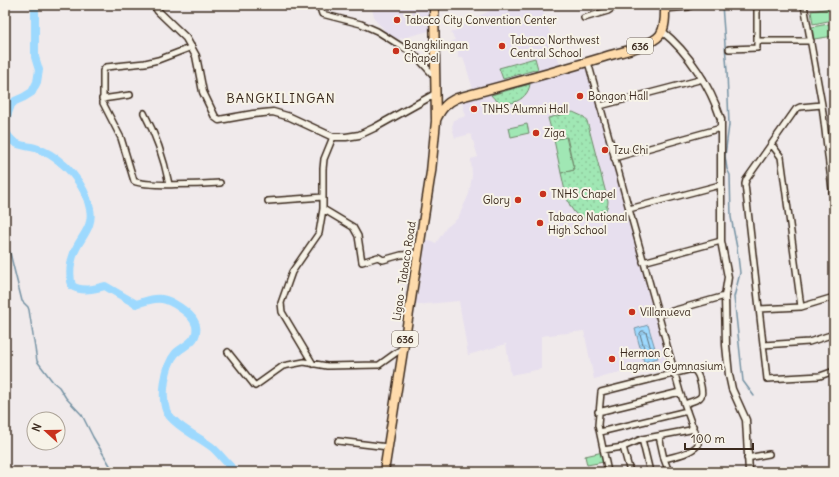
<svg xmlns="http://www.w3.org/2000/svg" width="839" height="477" viewBox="0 0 839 477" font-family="Delius,sans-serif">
	<defs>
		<pattern id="grass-dots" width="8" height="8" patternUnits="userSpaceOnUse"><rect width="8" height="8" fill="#a0e7b4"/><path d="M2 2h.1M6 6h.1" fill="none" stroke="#8bc69a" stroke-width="1.8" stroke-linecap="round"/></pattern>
		<pattern id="water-waves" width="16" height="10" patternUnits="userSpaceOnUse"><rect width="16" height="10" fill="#9dd9fe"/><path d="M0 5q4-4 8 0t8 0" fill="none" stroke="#88bad9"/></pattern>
	</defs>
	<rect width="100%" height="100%" fill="#f0eaeb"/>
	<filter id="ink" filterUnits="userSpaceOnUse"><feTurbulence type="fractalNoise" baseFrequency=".025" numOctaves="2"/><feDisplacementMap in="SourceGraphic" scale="8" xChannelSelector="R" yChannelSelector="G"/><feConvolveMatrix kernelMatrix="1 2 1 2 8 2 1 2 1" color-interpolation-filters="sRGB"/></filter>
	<g filter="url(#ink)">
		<path fill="#e7dfee" d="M371,5H429V31L395,40L382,32L384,29L375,20Z
			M501,5H541L560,65L473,89L463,57L458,58V49L451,50L450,43L455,40L451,33L468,22Z
			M586,67L667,361L594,379L584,331L541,336V369L511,375L506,344L468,355L459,301L416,305L426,240L436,243L446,228L458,218L469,194L472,176L471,159L478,157L471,134L455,138L452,127L454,120L466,116L462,102Z"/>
		<path fill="url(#grass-dots)" stroke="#6e8869" d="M535,58L538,69L503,79L499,68Z
			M530,84C528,102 502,111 491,95Z
			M573,112L584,117L587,121L608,201C608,220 585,224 574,212C566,202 564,185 561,173L574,170L567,137L554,140L548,118Z"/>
		<path fill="#a0e7b4" stroke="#6e8869" d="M831,8L833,20L813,24L811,11Z
			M834,23V36L814,39L812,27Z
			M527,124L529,133L511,137L509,128Z
			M566,137L574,170L561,173L554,140Z
			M603,452L604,462L587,465L585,456Z"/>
		<path fill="url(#water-waves)" stroke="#7693a4" d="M648,325L658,358L644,362L635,329Z"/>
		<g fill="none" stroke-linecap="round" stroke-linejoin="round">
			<path stroke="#627078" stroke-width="1" d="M642,331H644L646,332L652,353L651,356H648L646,355L640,334Z"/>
			<path stroke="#7693a4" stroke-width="1.5" d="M722,5L727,71L729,125L725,156L727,169L730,175L731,217L737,248L740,273L734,297L743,381L754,396
				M5,244L10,253L22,301L28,307L29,310L37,361L53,382L59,387L66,398L82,415L93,437L114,472"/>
			<path stroke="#9dd9fe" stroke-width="8" d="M5,121L11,105L15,101L24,97L32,92L37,82L39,70L35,57V5
				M5,130C14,150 25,143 41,150C64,160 85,183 90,209C94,228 80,237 74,253C70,264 69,275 72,286C82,292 94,289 105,286L136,304C145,302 152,297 162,299C171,300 190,313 194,321C197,325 197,332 195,336C192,344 180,348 175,354C165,366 161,396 166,410C170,423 202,439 213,448C222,456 227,465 237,472"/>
			<g stroke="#3b2a1e" stroke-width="8">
				<path id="minor" d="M319,5L322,14L361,24L377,31L415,55L435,77
					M804,5L822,105L834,206
					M665,9L689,7L691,5
					M584,18L608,11L617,5
					M757,41H811
					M192,47L158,60L145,63L106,67L103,71V103L121,138L134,181C144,187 205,184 220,183
					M729,49L757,48V5
					M588,62L680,392L698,442V445C689,454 676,456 664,459
					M102,99L130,95
					M822,105L800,107L796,109L746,180L745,184L767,379L820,376L834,371
					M600,106L703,79
					M144,113C156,135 164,159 169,184
					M772,145L781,157L801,307
					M614,158L721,128
					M268,201L323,197
					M323,209L353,227L358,236L362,262L378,257L383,260L401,255L418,254
					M629,209L720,185
					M643,262L721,241
					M759,309L801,307L834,297
					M658,315L725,296
					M763,345L809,342L834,334
					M228,352L255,386L283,366L304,362L327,366L379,365L404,347
					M313,364L282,312L281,303L292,272L319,233L323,209V169L324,159L333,137
					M598,412L680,392
					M600,432L687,411
					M659,436L664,459L669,472
					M642,439L650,472
					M338,441L388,447
					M623,447L630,472
					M603,450L623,447L642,439L690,430L693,426
					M747,458L769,454
					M608,472L598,425L601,392L688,370H694C698,373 699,377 700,382C705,400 700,398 685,404"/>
			</g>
			<g stroke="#3b2a1e" stroke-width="9">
				<path id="tertiary" d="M154,5L158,11L186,38L196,56L203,92L215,117L219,120L253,114L273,112L290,117L333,137H346L359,135L374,128L435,94
					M662,31C689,53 710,86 721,119V241L728,277L725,296L726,345L729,375L732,389L746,420L749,472"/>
			</g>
			<g stroke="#3b2a1e" stroke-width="11">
				<path id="primary" d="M436,120C441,109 446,103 457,98C506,85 555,72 604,57C619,52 650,47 660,35C666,27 665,14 665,5
					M384,472L431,172L436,121L434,5"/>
			</g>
			<use href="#minor" stroke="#f7f3e8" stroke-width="5"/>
			<use href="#tertiary" stroke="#f7f3e8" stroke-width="6"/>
			<use href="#primary" stroke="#fedbac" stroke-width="8"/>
		</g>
	</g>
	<g fill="#c8321e" stroke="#f7f3e8" stroke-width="1.5">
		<circle cx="397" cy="20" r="4"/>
		<circle cx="502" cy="46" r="4"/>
		<circle cx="396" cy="51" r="4"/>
		<circle cx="580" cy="96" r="4"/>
		<circle cx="474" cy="109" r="4"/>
		<circle cx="536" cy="133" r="4"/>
		<circle cx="605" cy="150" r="4"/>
		<circle cx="543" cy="194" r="4"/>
		<circle cx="518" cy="200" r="4"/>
		<circle cx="540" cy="223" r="4"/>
		<circle cx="632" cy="312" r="4"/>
		<circle cx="612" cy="359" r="4"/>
	</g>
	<g text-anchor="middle" stroke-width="4" stroke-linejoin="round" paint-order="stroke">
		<g fill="#f7f3e8" stroke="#73665b" stroke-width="1">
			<rect x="627" y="38" width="26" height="16" rx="3"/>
			<rect x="392" y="331" width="26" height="16" rx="3"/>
		</g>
		<g font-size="10" font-weight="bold" fill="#3b2a1e">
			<text x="640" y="50">636</text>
			<text x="405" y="343">636</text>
		</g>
		<g font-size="11" fill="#3b2a1e" stroke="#f7f3e8" text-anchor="start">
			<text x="405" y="24">Tabaco City Convention Center</text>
			<text x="510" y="44">Tabaco Northwest<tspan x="510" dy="13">Central School</tspan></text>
			<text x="404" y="49">Bangkilingan<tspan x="404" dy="13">Chapel</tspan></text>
			<text x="588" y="100">Bongon Hall</text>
			<text x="482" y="113">TNHS Alumni Hall</text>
			<text x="544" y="137">Ziga</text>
			<text x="613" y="154">Tzu Chi</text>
			<text x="551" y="198">TNHS Chapel</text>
			<text x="510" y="204" text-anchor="end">Glory</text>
			<text x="548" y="221">Tabaco National<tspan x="548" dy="13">High School</tspan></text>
			<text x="640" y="316">Villanueva</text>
			<text x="620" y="357">Hermon C.<tspan x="620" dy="13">Lagman Gymnasium</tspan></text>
		</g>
		<g font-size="11" fill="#3b2a1e" stroke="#f7f3e8">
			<text transform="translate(404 271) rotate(-81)" y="4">Ligao - Tabaco Road</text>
		</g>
		<g font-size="13" letter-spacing="1" fill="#3b2a1e" stroke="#f7f3e8">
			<text x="281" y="103">BANGKILINGAN</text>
		</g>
	</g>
	<rect width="839" height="477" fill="none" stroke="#f7f3e8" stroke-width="20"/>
	<rect x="10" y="10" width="819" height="457" fill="none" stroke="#3b2a1e" stroke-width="1.5" filter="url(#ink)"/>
	<g transform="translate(46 431) rotate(291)"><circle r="19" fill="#f7f3e8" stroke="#aca397"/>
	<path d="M0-3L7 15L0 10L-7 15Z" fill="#c8321e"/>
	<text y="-6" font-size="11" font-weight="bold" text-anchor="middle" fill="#3b2a1e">N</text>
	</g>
	<path d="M685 443v6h68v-6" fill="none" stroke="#3b2a1e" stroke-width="2"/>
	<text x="691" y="443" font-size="12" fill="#3b2a1e" stroke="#f7f3e8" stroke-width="3" paint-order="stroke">100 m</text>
</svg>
